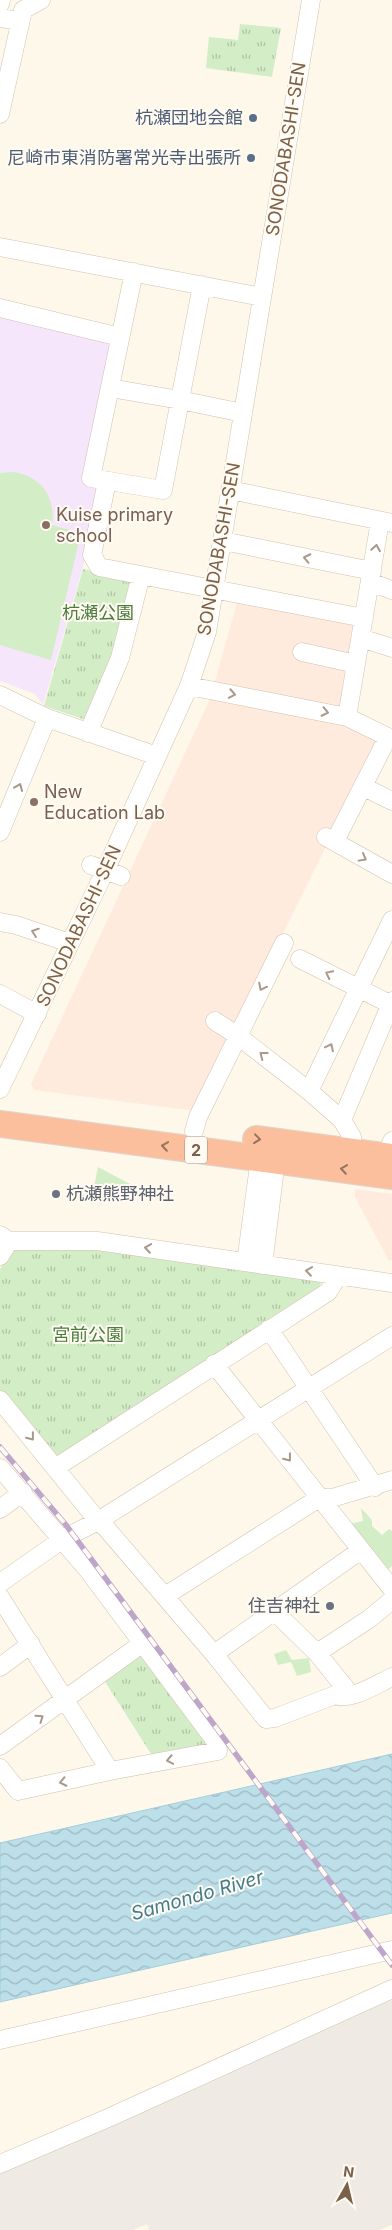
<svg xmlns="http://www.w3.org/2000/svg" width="392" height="2230" viewBox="0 0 392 2230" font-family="Inter,'Noto Sans JP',sans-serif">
	<defs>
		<pattern id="park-tufts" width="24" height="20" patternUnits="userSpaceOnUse" patternTransform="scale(1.25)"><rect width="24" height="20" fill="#d3edc7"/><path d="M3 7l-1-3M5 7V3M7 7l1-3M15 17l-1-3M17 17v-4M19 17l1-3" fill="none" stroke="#b0c3a4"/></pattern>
		<pattern id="water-waves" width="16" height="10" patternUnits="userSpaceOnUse" patternTransform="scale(1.25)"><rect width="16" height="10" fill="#bcdfea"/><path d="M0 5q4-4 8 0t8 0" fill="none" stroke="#9eb8c0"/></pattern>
	</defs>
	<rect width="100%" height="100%" fill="#fef8ea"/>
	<path fill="#feebde" d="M238,599L358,625L342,722L374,737L377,744L195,1111L34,1090L31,1084L210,699Z
		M355,1189L392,1194V1260L389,1261L355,1197Z"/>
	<path fill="#efeae3" d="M385,1994L392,1999V2225L379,2230H149L147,2224L133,2230H0V2168Z"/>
	<path fill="#f5e6fb" d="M0,314L111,339L86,476L101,487L83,567L43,705L35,694L0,681Z"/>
	<path fill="#d3edc7" d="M13,472C42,476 56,498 52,525L81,533L51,660L0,645V473Z
		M98,1167L132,1185L128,1194L92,1197Z
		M361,1508L372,1520V1526L382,1535L389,1529L392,1531V1566L386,1571L348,1524L363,1521Z
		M286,1650L292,1660L309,1658L311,1672L297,1676L291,1662L278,1665L274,1654Z"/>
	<path fill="url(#park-tufts)" d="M240,24L281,28L272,77L206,68L209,37L238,40Z
		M83,569L128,578L132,586L108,674L86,720L44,706Z
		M24,1246L100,1247L321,1278L320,1290L61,1457H53L31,1426L0,1391V1269L11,1251Z
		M136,1656L145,1657L205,1742L203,1747L153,1757L104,1680Z"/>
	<path fill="url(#water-waves)" stroke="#a2cedc" d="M392,1754V1913L0,2002V1843Z"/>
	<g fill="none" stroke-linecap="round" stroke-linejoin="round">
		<g stroke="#d2c1ae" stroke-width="19">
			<path id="minor" d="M0,4L1,0
				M0,18L19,21
				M0,114L23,10L41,0
				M0,247L262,297
				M202,285L180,400L243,413
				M0,308L120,337
				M110,388L180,400L163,490L91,478L134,272
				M107,481L92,555L99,567L364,618
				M230,490L392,523
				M223,541L372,571
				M370,582L392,590
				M361,638L392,648
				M302,652L356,664
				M189,686L347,717L392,739
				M0,695L47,718L157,756
				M347,717L380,521
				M88,733L120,658L141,575
				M364,787L392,801
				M0,832L47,718
				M326,837L392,874
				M337,837L388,737
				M91,865L121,876
				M0,922L16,925L70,943
				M300,959L392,1005
				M0,994L37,1014
				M215,1021L238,1036L309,1091L342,1120L352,1137L353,1152
				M0,1089L105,871L189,686L207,632L311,0
				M309,1091L392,920
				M342,1120L392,1001
				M194,1131L198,1117L284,943
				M384,1167L386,1156L392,1141
				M0,1235L9,1241H97L392,1283
				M0,1256L9,1241
				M246,1262L260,1158
				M263,1265L276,1160
				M269,1329L375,1487
				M214,1364L392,1589
				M0,1400L98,1521L106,1528L214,1654L266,1719L275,1718L335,1695C351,1701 377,1684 392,1677
				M0,1468L88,1570L217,1743L218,1751L110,1771L18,1791L0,1768
				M55,1468L328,1292L338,1276
				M0,1509L23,1492
				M0,1583L63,1539L98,1521L392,1336
				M165,1596L319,1498H332L392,1480
				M0,1597L110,1771
				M275,1612L317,1653L351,1695
				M317,1653L369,1619L392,1600
				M214,1654L361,1550
				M0,1667L31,1644
				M0,1746L143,1643
				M0,2040L392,1950
				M0,2164L108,2118L392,1989"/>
		</g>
		<g stroke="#ddd6d0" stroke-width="28">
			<path id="highway" d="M0,1124L392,1176
				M256,1139L392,1157"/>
		</g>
		<use href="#minor" stroke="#fff" stroke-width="18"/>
		<use href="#highway" stroke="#fbbf9e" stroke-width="26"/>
		<g stroke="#bda6ca" stroke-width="5.5">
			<path id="rail" d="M0,1447L66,1525L392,1965"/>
		</g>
		<use href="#rail" stroke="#fffbf2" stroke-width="4" stroke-dasharray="11" stroke-linecap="butt"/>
	</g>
	<defs><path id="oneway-chevron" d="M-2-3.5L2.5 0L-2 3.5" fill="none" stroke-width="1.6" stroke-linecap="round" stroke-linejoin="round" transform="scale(1.25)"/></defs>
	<g stroke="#aa9889">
		<use href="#oneway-chevron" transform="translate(376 548) rotate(-80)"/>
		<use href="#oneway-chevron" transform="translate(307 558) rotate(-168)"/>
		<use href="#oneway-chevron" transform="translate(232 694) rotate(11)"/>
		<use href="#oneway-chevron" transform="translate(325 712) rotate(12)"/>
		<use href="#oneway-chevron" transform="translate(19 787) rotate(-67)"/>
		<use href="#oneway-chevron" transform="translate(363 858) rotate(29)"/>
		<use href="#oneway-chevron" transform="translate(35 932) rotate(-161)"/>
		<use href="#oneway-chevron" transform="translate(329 974) rotate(-154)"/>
		<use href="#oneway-chevron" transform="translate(262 987) rotate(116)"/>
		<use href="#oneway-chevron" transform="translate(330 1047) rotate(-64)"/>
		<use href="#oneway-chevron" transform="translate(263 1055) rotate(-142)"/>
		<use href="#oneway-chevron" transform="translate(148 1248) rotate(-172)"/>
		<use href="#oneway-chevron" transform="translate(309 1271) rotate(-172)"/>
		<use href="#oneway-chevron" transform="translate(31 1437) rotate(52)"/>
		<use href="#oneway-chevron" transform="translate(288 1458) rotate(52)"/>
		<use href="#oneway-chevron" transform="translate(40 1718) rotate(-35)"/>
		<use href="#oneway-chevron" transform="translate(170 1760) rotate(169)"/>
		<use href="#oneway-chevron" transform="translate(63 1782) rotate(168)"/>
	</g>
	<g stroke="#95745b">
		<use href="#oneway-chevron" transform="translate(257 1139) rotate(7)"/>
		<use href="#oneway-chevron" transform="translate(165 1146) rotate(-172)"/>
		<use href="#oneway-chevron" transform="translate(344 1169) rotate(-172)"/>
	</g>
	<g fill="#5c6f8a" stroke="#fffbf2" stroke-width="2">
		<circle cx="253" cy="118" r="5"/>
		<circle cx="251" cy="158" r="5"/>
	</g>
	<g fill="#8d6e63" stroke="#fffbf2" stroke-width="2">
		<circle cx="46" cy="525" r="5"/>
		<circle cx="34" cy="802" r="5"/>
	</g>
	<g fill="#6b7280" stroke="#fffbf2" stroke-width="2">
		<circle cx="56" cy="1194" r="5"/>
		<circle cx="330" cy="1606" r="5"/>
	</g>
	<g text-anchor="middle" stroke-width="4" stroke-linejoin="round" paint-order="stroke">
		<rect fill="#fffbf2" stroke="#a38f7c" stroke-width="1" x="185" y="1136.5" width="22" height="27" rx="4"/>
		<g font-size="16" font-weight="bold" fill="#7c614a">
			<text x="196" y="1156">2</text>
		</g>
		<g font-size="18" fill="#4e5e75" stroke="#fffbf2" text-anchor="end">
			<text x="243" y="124">杭瀬団地会館</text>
			<text x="241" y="164">尼崎市東消防署常光寺出張所</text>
		</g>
		<g font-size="18" fill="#7c614a" stroke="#fffbf2">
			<text transform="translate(286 149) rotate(-81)" y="6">SONODABASHI-SEN</text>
			<text transform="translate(219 549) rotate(-80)" y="6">SONODABASHI-SEN</text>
			<text transform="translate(79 926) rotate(-65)" y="6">SONODABASHI-SEN</text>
		</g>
		<g font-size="18" fill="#785e54" stroke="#fffbf2" text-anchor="start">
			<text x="56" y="521">Kuise primary<tspan x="56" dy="21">school</tspan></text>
			<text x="44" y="798">New<tspan x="44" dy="21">Education Lab</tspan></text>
		</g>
		<g font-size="18" fill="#4b7c3e" stroke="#fffbf2">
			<text x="98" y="619">杭瀬公園</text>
			<text x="88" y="1341">宮前公園</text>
		</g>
		<g font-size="18" fill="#5b616d" stroke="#fffbf2" text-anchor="start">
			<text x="66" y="1200">杭瀬熊野神社</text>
			<text x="320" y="1612" text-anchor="end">住吉神社</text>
		</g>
		<g font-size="19" font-style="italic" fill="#427c90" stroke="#fffbf2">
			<text transform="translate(197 1895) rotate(-16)" y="7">Samondo River</text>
		</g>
	</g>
	<g transform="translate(347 2185) rotate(8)" stroke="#fffbf2" stroke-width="4" paint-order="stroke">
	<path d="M0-4L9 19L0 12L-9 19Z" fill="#7c614a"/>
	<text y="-8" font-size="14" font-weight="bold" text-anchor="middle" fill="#7c614a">N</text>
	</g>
</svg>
